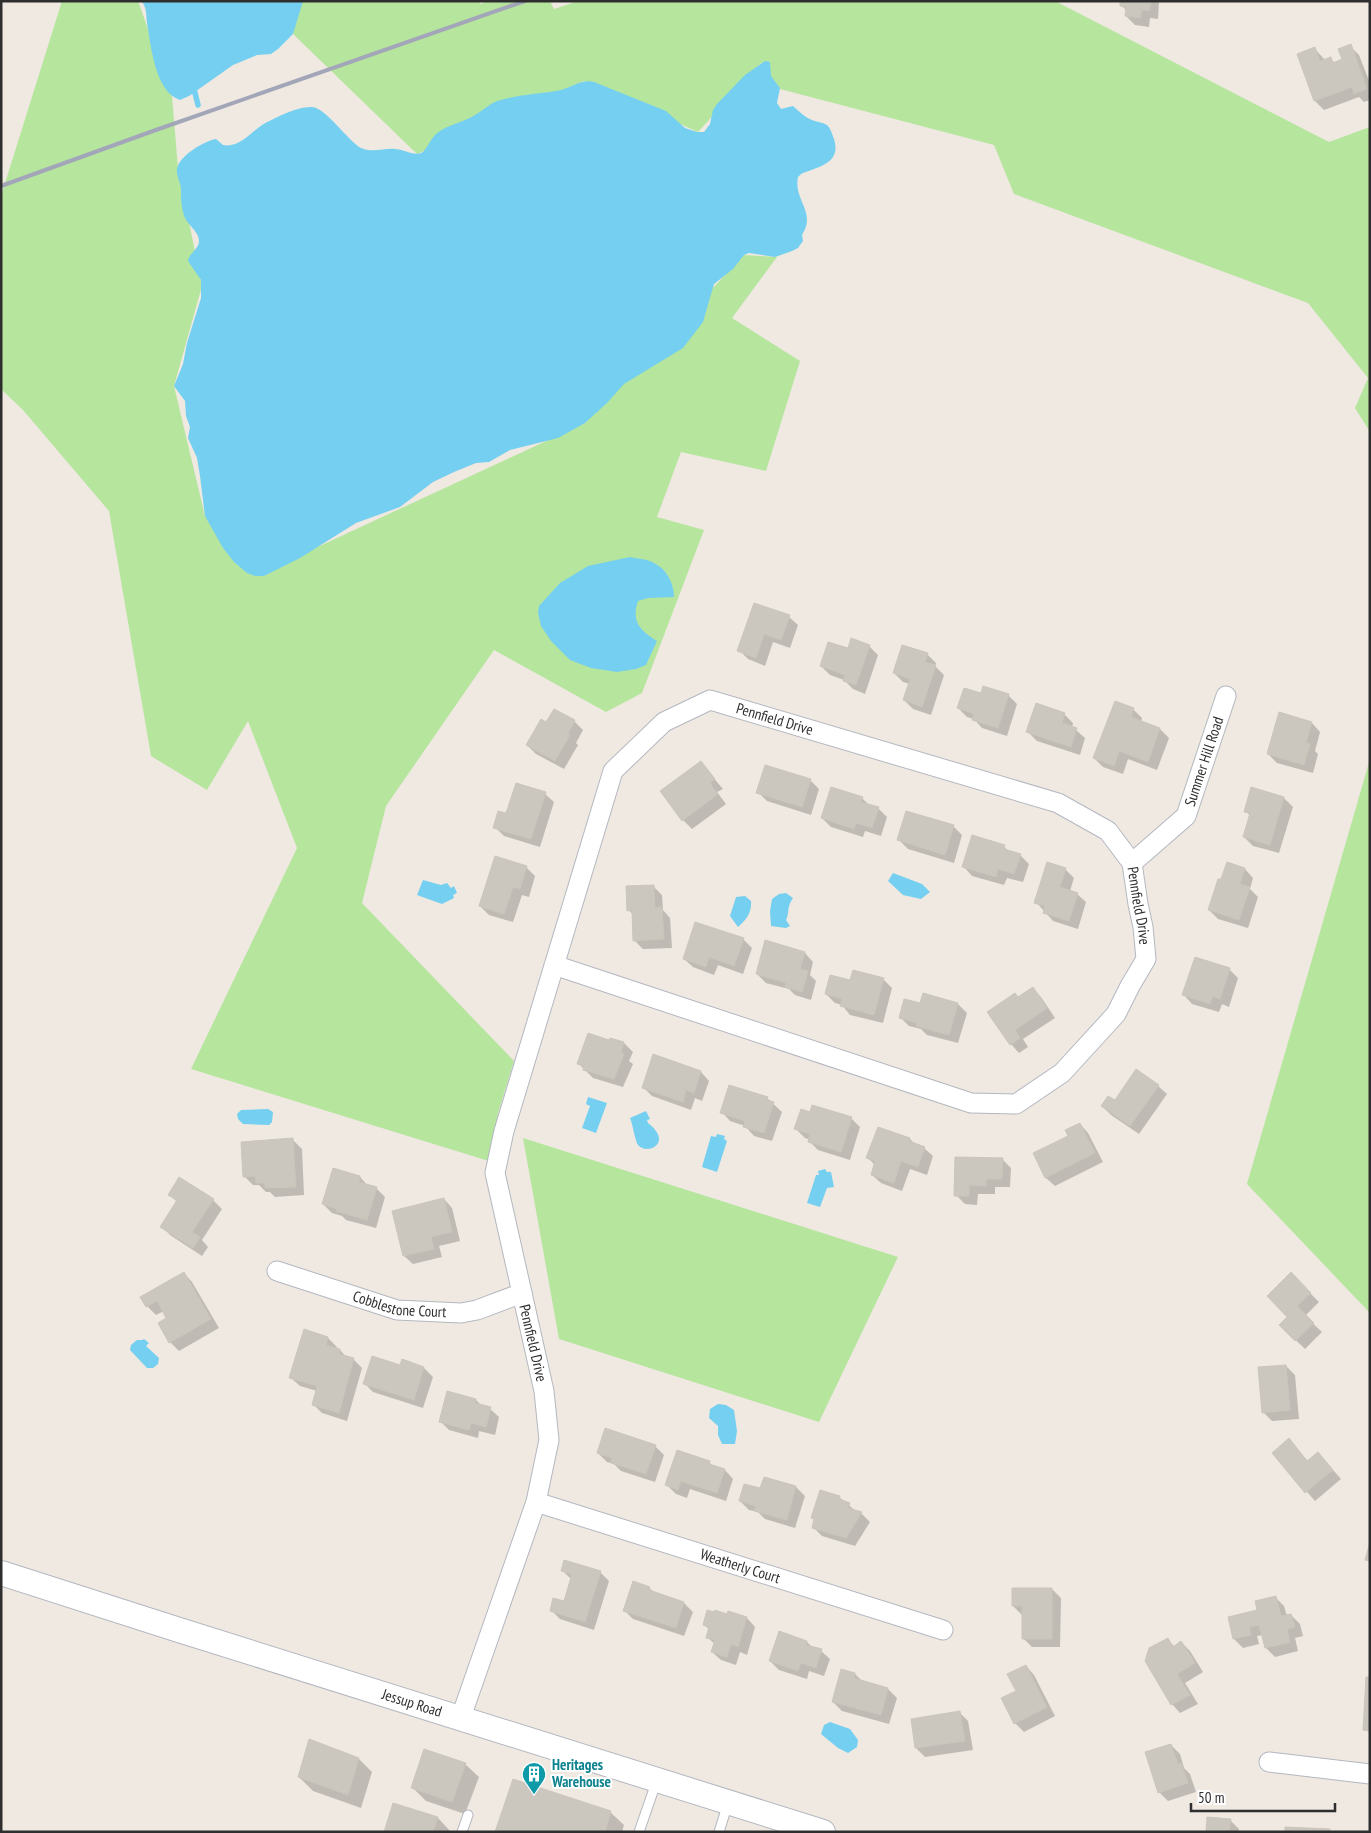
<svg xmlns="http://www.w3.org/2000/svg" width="1371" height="1833" viewBox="0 0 1371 1833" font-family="'PT Sans Narrow',sans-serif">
	<rect width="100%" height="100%" fill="#efe9e1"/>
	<path fill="#b6e59e" d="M62,1H138L172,96L178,168L202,286L174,386L205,516L255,576L585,423L744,255L777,257L732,318L800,361L766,471L681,452L657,517L704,530L642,693L606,712L494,650L386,806L362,903L514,1061L498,1113L492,1162L191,1069L297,848L248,721L207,790L151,756L109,511L23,410L1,389V196Z
		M294,1H479L480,4L488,1H550L554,9L578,1H1055L1329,142L1370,127V432L1355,408L1368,378L1308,303L1014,194L994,145L780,89L761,63L698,132L584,81L417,154L293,34Z
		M1370,759V1313L1247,1184Z
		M523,1138L898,1257L819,1422L559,1339Z"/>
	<path fill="#75cff0" d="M141,1H303L293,34L278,49L271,54L257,55L233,65L189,96L180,100C155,92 151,46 147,23C146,15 147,7 141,1Z
		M765,61L770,62L771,76L780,88L777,103L781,109L793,106C799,111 804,117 812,120C817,122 822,122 827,125C831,129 832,134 834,139C842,164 817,167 801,174L798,177C793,200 817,212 802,235L803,241L798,248L792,251L775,257L749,253L744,255L733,269L714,284L703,322L683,348L624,384L607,403L585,423L558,438L510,450L489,462L476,463L454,472L433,482L400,507L356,523L300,558L264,576H255L247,573L234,562L223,548L205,516L200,476L197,458L188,438L190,427L186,416L185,401L174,386L183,364L187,343L201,298V280L188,261C189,253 199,249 199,241C199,232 189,226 185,218C181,209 181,197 181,188C180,181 176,175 177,169C179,156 204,141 216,139L223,145C239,148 250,133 262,125C274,118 298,106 312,107C326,108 348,141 361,148C371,153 385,148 395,149C403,149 413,156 421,153C427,151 430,137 440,131C451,124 464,122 475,115C484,110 491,102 501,100C521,94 542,94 561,90C573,87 581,79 594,82L666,111L685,128L697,132H704L710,124L713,110L717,104L745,75Z
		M630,557C638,559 648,559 654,563C667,569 674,584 674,597L648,598L638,601C631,622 640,630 657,641L646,665L636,669L617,672L591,668L570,660L551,641L541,626L538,613L539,606L560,583L588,566Z
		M893,873L922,884L930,892L921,899L903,895L888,881Z
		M423,880L441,885L447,883L451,888L454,886L457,893L453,895L454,898L442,904L417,895Z
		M786,893L793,898C786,908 790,912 786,920L790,926L786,928L771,926L770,911L772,899L779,894Z
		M745,896L751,901C752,913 746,920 738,927L730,916L736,897Z
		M588,1097L607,1103L596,1133L582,1128L590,1106L586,1104Z
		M268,1109L273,1112L272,1122L269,1125L243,1124L238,1119L237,1114L241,1110Z
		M646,1111L650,1119L647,1120L648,1123C674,1143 647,1156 638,1145C635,1141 633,1125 630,1118Z
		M717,1134L725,1136L724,1139L727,1141L717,1172L702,1167L711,1136L716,1137Z
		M825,1169L827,1172H831L834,1187L827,1188L820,1207L807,1203L816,1175H819L818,1171Z
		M144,1339L149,1343L146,1346L159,1358L158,1364L153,1368H147L130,1350L131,1345L137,1340H142Z
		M718,1404L726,1405L734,1410L737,1431L735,1444H722L718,1435V1426L709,1418L710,1409Z
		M830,1722L850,1729L858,1740L857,1747L848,1753L838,1748L821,1734L824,1725Z"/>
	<path fill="#0003" d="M1121,1H1159L1158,19L1150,18L1149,27L1135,25L1126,16L1127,11L1121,5Z
		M1350,46L1359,55L1370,83V100L1364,102L1359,97L1324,110L1315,101L1298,55L1315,49L1325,60L1330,58L1335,63L1344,60Z
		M789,617L798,625L790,648L773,642L765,666L748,659L739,650Z
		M869,646L878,655L865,694L853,689L844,680L830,675L821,666L849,650Z
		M927,654L936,663L935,666L944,675L931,715L913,709L904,700L910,684L903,682L894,673Z
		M982,695H1008L1017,704L1007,736L982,728L974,719L967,717L958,708Z
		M1133,709L1142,718L1141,722L1160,729L1169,738L1157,770L1128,759L1123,774L1103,767L1094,758Z
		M554,710L574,721L583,730L576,743L578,745L564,769L536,754L527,745L547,724Z
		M1064,714L1073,723L1072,728L1076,730L1085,738L1080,755L1037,741L1028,732Z
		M1312,723L1320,732L1315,751L1318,754L1313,773L1277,763L1268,754Z
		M700,762L723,789L717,792L726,804L692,829L683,820Z
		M810,780L819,789L811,815L767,801L758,792Z
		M1252,789L1284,798L1293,807L1279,853L1253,846L1244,837L1250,816L1246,811Z
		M545,794L554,802L540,847L504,836L495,827L507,815Z
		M862,798L869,805L878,808L887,817L881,836L865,831L863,837L831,827L822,818Z
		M953,826L962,835L954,863L908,849L899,840Z
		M1004,847L1010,852L1020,855L1029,864L1023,882L1007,878L1004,885L972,876L964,867Z
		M1228,864L1245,869L1253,878L1250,889L1258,897L1248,928L1218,919L1209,910Z
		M526,867L535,876L529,897L522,895L513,922L489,915L480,906Z
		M1065,869L1074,878L1070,891L1077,894L1086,902L1078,929L1053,921L1036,902Z
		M653,886L662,895L663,910L670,918L672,948L643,949L634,940L633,915L629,910Z
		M743,939L752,948L743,974L718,965L714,975L693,967L684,959Z
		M805,953L813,962L810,975L816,981L811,1000L795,995L789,989L766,983L757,974Z
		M1229,969L1238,978L1229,1007L1222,1004L1219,1012L1192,1004L1184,995Z
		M883,979L892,988L883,1023L850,1015L842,1005L835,1003L826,994L851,982Z
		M1032,988L1041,997L1055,1018L1023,1039L1028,1047L1019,1053L1011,1044L1018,998Z
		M924,994L958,1004L967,1013L958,1043L927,1035L921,1029L909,1026L900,1017L921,1005Z
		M611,1039L624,1043L633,1052L629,1061L633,1064L623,1087L593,1078L579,1064L610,1042Z
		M701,1072L709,1081L702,1101L695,1098L691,1110L652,1096L643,1087Z
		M1158,1086L1167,1094L1139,1134L1111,1115L1102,1106Z
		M767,1098L782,1112L772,1141L754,1136L745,1126L730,1121L722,1112Z
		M851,1118L860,1127L850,1160L818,1150L809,1141L810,1140L805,1138L796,1129Z
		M1080,1124L1088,1133L1103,1162L1055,1186L1046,1178L1034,1154L1070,1136Z
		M878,1128L910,1139L915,1144L924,1148L933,1156L927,1175L910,1169L902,1191L881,1183L872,1175L875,1165L868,1158Z
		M293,1140L302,1149L304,1195L275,1197L270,1192H266L259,1185H253L244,1176Z
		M1002,1159L1011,1168L1010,1187H995V1194H978L977,1205L965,1204L956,1195Z
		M360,1177L368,1186L376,1188L385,1197L376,1228L346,1220L342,1216L332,1213L323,1204Z
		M169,1194L213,1200L222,1209L202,1240L208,1247L202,1256L170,1235L162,1226L177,1202Z
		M444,1199L452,1208L460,1241L439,1246L442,1257L413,1264L404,1256Z
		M184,1273L192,1282L219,1328L179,1351L170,1342L168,1319L164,1311L156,1315L147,1306Z
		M1291,1274L1319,1302L1305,1316L1322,1332L1305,1349L1280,1325L1289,1317Z
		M304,1331L328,1338L337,1347L336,1349L340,1350L347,1358L354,1360L362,1368L347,1421L322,1413L313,1404L317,1391L300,1386L291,1378Z
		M403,1361L424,1368L433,1377L423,1408L373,1392L364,1383L401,1367Z
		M1286,1366L1295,1375L1299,1419L1272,1421L1263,1412Z
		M448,1393L476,1400L482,1406L490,1409L499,1417L495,1435L479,1431L478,1438L449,1430L440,1421Z
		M655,1446L664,1455L655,1482L621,1471L614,1464L607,1462L598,1453Z
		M1297,1449L1308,1461L1318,1453L1341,1479L1315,1501L1273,1453Z
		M709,1462L714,1467L725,1470L733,1479L726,1501L690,1489L687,1498L676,1494L667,1485Z
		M765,1479L796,1487L805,1496L795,1528L765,1519L758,1512L749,1510L740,1501L761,1490Z
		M839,1497L857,1512L861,1513L870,1522L855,1546L822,1536L813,1527Z
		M562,1570L600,1572L609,1581L594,1630L560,1619L551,1610L564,1603L572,1580Z
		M649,1588L655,1593L684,1603L693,1612L684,1636L633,1619L624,1610Z
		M1052,1589L1061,1598L1060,1647H1032L1023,1638L1022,1615L1013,1606Z
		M1275,1597L1284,1606L1287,1616L1291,1615L1300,1624L1303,1636L1295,1638L1298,1651L1275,1657L1266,1648L1263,1635L1257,1636L1259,1644L1243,1648L1234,1639L1259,1610Z
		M747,1618L755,1627L747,1655L740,1652L736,1665L721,1660L712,1652L715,1644L708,1638L710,1630L704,1625Z
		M779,1633L807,1642L813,1648L821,1651L830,1659L824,1676L809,1671L807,1679L779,1670L770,1661Z
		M1168,1640L1175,1647L1181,1642L1190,1651L1203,1672L1185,1683L1198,1704L1180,1713L1172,1704Z
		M1026,1666L1034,1675L1055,1716L1024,1732L1015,1723L1018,1692Z
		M842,1670L855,1674L863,1682L888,1689L897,1698L889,1724L842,1711L833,1702Z
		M960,1713L968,1721L973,1750L925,1757L916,1748Z
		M1171,1745L1180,1754L1184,1768L1190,1774L1196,1792L1168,1801L1159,1792Z
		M359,1759L372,1772L361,1808L313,1791L299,1777Z
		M465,1764L479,1777L465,1814L426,1801L412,1787Z
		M394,1805L438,1818L451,1832H385Z
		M610,1812L624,1825L622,1832H496Z
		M1230,1820L1239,1829V1832H1207Z"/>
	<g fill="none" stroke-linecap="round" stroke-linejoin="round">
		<path stroke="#75cff0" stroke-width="5.5" d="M193,85L198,105"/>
	</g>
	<path fill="#cbc7bf" stroke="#cbc5ba" d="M1120,1H1151L1149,11L1142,10L1140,18L1125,16L1126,7L1120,6Z
		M1351,44L1367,89L1354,94L1352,87L1314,101L1297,54L1315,47L1320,61L1331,57L1333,63L1342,59L1338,49Z
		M754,603L790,615L781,640L764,634L756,658L737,651Z
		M851,638L870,645L856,685L843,681L845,675L820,666L828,642L848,648Z
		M902,645L928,653L925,662L936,665L922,707L903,700L910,679L893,673Z
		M983,686L1009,694L998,728L972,720L974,714L957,708L964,688L981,693Z
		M1115,701L1134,708L1131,717L1160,728L1148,762L1119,751L1114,766L1093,758Z
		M1036,703L1065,713L1062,723L1077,728L1071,747L1026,732Z
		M554,709L575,720L568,734L570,735L555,761L526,745L541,719L546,722Z
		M1279,712L1312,722L1306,743L1310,744L1304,765L1267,754Z
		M701,761L715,779L710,783L718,794L682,821L660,791Z
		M765,765L811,779L802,807L756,793Z
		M516,783L546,792L531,839L493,828L498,811L506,813Z
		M831,787L863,797L861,802L879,807L872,828L856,823L854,829L821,818Z
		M1251,787L1284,797L1270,845L1243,837L1250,813L1244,812Z
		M906,811L954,825L945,855L897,840Z
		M972,835L1005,845L1004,849L1021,854L1014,874L998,869L996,877L962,867Z
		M495,856L527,866L520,889L513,887L504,914L479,906Z
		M1047,862L1066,868L1060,887L1078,893L1069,921L1043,913L1045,906L1034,903Z
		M1227,862L1245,868L1240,884L1250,887L1239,920L1208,910L1218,879H1221Z
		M654,885L655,908L662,907L664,939L633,941L632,910L627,911L626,886Z
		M695,922L744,938L734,966L709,957L706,967L683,959Z
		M765,940L805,952L800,969L808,971L802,992L785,987L786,983L756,974Z
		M1195,957L1230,968L1220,999L1213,996L1210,1004L1182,995Z
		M853,970L884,978L874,1015L840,1006L842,999L825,994L830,975L850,980Z
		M1033,987L1047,1008L1015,1030L1020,1038L1010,1045L987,1012L1015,993L1018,997Z
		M923,993L958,1003L949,1035L916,1026L917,1023L899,1018L904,999L920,1003Z
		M588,1033L609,1040L610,1038L624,1042L621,1053L624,1054L614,1079L583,1070L584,1066L577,1064Z
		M653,1054L701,1071L694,1093L686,1090L683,1102L642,1088Z
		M1136,1069L1159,1085L1130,1126L1101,1106L1108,1096L1115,1100Z
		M729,1085L768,1097L767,1100L774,1102L764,1133L743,1127L745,1121L720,1113Z
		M812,1105L852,1117L841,1152L808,1142L810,1134L794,1129L801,1109L810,1112Z
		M1080,1123L1095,1153L1045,1178L1033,1153L1068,1136L1065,1130Z
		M878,1127L910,1138L909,1141L925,1147L918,1167L901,1161L894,1183L871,1175L875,1161L866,1158Z
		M293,1138L296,1187L265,1188V1183H256L255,1176L243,1177L241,1142Z
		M955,1157L1003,1158L1002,1179H986V1186L969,1185V1196H954Z
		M333,1168L360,1176L359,1182L377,1187L367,1220L336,1211L337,1209L322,1204Z
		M179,1177L214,1199L192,1232L200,1237L193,1248L160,1227L177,1200L168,1195Z
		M444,1198L452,1232L431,1237L434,1249L403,1256L392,1211Z
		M184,1272L211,1319L169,1343L158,1323L166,1318L157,1301L146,1307L140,1297Z
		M1291,1272L1311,1293L1297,1306L1314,1323L1295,1341L1279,1325L1287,1317L1267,1296Z
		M304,1329L328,1337L326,1345L340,1349L339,1354L354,1358L339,1413L312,1405L317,1386L289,1378Z
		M372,1356L400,1365L402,1359L424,1367L414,1400L363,1384Z
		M1286,1365L1290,1410L1262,1413L1258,1367Z
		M447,1391L476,1399L475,1403L491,1407L486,1427L471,1423L469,1430L439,1422Z
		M605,1428L656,1445L646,1474L611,1463L612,1458L597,1453Z
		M1289,1438L1307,1461L1318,1452L1333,1470L1305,1493L1272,1453Z
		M677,1450L710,1461L709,1464L725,1469L717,1493L681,1481L678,1490L665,1485Z
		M764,1477L796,1486L787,1520L754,1511L756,1506L739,1501L744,1484L760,1488Z
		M820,1490L840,1496L839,1499L850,1503L848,1508L862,1512L846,1538L812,1528L814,1519L811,1518Z
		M1370,1542V1561L1365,1560Z
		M564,1560L601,1571L585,1622L550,1611L553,1598L564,1601L572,1574L561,1571Z
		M633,1581L650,1587L649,1590L684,1602L676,1628L623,1611Z
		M1012,1588H1052V1639H1022V1606H1012Z
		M1276,1596L1281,1616L1291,1614L1295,1627L1287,1629L1290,1642L1265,1648L1259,1625L1249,1627L1251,1635L1233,1639L1228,1617L1257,1610L1255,1601Z
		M707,1610L714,1612L715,1610L727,1614L728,1611L747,1617L738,1647L731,1644L727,1657L711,1652L715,1640L706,1638L709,1627L703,1625Z
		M779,1631L807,1641L806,1645L822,1649L816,1668L801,1663L798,1671L769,1661Z
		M1168,1638L1173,1647L1181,1641L1195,1663L1177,1674L1190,1695L1171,1705L1145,1661L1149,1648Z
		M1026,1665L1047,1707L1014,1724L1001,1698L1016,1691L1007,1674Z
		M841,1669L855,1673L854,1678L888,1688L881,1715L832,1702Z
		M1366,1677H1370V1731L1363,1730Z
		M960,1711L965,1741L915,1748L911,1719Z
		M309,1739L359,1758L348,1795L298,1777Z
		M1171,1744L1178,1764L1181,1763L1188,1783L1158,1793L1145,1752Z
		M424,1749L466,1763L452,1802L411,1788Z
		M513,1779L611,1811L605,1832H495Z
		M393,1803L438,1817L433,1832H384Z
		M1207,1817L1231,1819L1229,1832H1206Z
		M1285,1827L1330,1829V1832H1285Z"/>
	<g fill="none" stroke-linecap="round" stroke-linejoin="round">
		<g stroke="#b4b7c1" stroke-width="11">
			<path id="service" d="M462,1832L468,1815
				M639,1832L657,1780
				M719,1832L728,1803"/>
		</g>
		<g stroke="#b4b7c1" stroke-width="21">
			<g id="minor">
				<path id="s1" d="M1132,863L1186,816L1226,696"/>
				<path id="s2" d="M277,1271L397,1310L461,1313L477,1310L522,1293"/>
				<path id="s3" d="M536,1502L943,1630"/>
				<path id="s4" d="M461,1717L536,1502L549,1440L544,1391L495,1173L504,1131L613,771L664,722L710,700L1058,803L1108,831L1132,863L1138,904L1143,927L1146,959L1130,986L1116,1014L1062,1073L1016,1104L971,1103L554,965"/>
				<path d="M1269,1762L1370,1774"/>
			</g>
		</g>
		<g stroke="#b4b7c1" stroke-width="26">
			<g id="tertiary">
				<path id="s5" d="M1,1573L179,1630L823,1832"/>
			</g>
		</g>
		<use href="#service" stroke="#fff" stroke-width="9"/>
		<use href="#minor" stroke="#fff" stroke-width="19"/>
		<use href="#tertiary" stroke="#fff" stroke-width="24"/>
		<path stroke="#a3a6b8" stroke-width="4" d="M1,186L153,131L525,1"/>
	</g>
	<defs>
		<g id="building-pin" transform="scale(1.25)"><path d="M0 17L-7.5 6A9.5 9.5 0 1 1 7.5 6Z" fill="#0f9aa8" stroke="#fff"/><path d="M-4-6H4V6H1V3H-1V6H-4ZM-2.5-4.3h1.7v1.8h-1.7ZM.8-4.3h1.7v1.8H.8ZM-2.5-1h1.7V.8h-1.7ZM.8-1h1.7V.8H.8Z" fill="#fff"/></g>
	</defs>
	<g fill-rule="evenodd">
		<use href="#building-pin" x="534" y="1774"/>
	</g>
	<g text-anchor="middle" stroke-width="4" stroke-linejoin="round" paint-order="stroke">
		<g font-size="15" fill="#2e2e2e" stroke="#fff">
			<text dy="5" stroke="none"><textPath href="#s4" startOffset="1172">Pennfield Drive</textPath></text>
			<text dy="5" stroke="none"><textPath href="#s1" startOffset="129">Summer Hill Road</textPath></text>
			<text dy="5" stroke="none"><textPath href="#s4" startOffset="1608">Pennfield Drive</textPath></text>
			<text dy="5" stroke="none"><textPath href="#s2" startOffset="128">Cobblestone Court</textPath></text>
			<text transform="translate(533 1343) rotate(77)" y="5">Pennfield Drive</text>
			<text dy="5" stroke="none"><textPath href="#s3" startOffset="214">Weatherly Court</textPath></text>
			<text dy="5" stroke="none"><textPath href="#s5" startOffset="431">Jessup Road</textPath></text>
		</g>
		<g font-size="15" font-weight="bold" fill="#0d838f" stroke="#fff" text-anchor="start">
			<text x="552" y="1770">Heritages<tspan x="552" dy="17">Warehouse</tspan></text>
		</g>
	</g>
	<rect width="1371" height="1833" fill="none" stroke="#2e2e2e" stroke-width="5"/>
	<path d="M1191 1803v8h144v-8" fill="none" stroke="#2e2e2e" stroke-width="2.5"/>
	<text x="1198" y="1803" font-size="15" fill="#2e2e2e" stroke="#ffffff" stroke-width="4" paint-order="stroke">50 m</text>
</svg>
